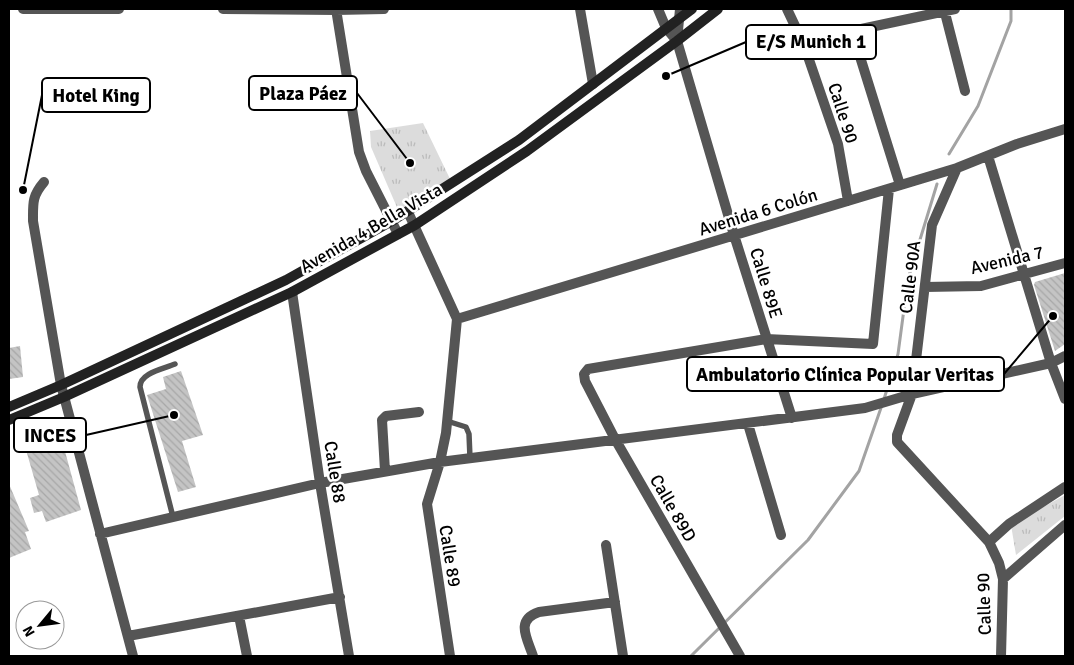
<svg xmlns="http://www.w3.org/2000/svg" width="1074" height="665" viewBox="0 0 1074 665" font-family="Signika,sans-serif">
	<defs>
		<pattern id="grass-tufts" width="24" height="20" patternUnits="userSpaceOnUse" patternTransform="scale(1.25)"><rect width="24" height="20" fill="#dcdcdc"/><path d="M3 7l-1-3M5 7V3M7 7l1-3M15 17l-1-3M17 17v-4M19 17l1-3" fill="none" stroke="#bbb"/></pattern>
		<pattern id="building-back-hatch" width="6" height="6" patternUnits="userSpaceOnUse" patternTransform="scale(1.25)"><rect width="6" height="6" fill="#c4c4c4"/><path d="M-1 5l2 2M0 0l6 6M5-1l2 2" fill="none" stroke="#a7a7a7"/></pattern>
	</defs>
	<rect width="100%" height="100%" fill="#fff"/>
	<path fill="url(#grass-tufts)" d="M423,123L452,183L399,212L371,147L370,131Z
		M1065,495V516L1016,555L1011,525Z"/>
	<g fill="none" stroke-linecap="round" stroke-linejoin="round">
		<path stroke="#a3a3a3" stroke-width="3" d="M949,154L978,106L1011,21V9
			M884,399L898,354L908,279L937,184
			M691,656L808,540L859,471L882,405"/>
	</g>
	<path fill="url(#building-back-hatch)" d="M1065,273V344L1055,351L1034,285L1035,282Z
		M20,346L23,377L9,379V348Z
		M181,371L203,435L182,441L196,487L178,492L147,395L166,389L163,377Z
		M57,422L81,510L46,522L42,511L34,513L30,498L39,495L22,436Z
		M9,484L29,531L25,532L31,549L9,558Z"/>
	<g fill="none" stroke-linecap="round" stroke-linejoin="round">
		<path stroke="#555" stroke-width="5.5" d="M447,421L466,427L469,434L470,458
			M173,517L140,387C140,373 163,369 175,364"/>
		<path stroke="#555" stroke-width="10" d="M23,9H119
			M223,9L336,10L384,9
			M336,9L359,152L366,171L398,234
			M580,9L593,84
			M658,9L666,28L677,41
			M680,9L677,41L734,235L792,418
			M787,9L804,45L838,144L848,201
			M944,9L965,91
			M852,31L900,185
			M804,45L852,31L955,9
			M988,156L1051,363L1065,399
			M957,168L932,225L912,394L897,435V442L989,542L999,563L1003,579L1001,656
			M44,182C32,196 33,203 33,221L61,385L133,656
			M408,212L457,319L446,433L440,462L427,504L450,656
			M925,287L981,286L1065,263
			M292,292L320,483L349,656
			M457,319L957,168L1017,144L1065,129
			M748,424L781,535
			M385,471L382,420L386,416L419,412
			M100,534L320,483L440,462L865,408L912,394L1051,363L1065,356
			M989,542L1009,524L1065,487
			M606,545L623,656
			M1003,579L1065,525
			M239,616L247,656
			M128,636L340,597
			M533,656C527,638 515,620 539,612L615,602
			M740,656L615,439L585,381L584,374L588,369L766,339L873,344L889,189"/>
		<path stroke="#222" stroke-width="10" d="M9,407L61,385L286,280L392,221L519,140L692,9
			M9,420L64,397L292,292L415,225L527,151L677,41L718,9"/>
	</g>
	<g text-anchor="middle" stroke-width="5" stroke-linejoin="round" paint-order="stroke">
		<g font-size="18" fill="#000" stroke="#fff">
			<text transform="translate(843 113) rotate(72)" y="6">Calle 90</text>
			<text transform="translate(758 212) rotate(-17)" y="6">Avenida 6 Colón</text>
			<text transform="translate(371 228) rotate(-30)" y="6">Avenida 4 Bella Vista</text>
			<text transform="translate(1007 260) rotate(-13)" y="6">Avenida 7</text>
			<text transform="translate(910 277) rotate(-83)" y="6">Calle 90A</text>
			<text transform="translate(766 283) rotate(73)" y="6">Calle 89E</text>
			<text transform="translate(335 472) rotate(81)" y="6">Calle 88</text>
			<text transform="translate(673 508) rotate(60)" y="6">Calle 89D</text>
			<text transform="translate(450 556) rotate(81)" y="6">Calle 89</text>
			<text transform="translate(984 604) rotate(-92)" y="6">Calle 90</text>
		</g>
	</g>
	<path fill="none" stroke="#000" stroke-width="2" d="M666 76L746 42M410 163L357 93M23 190L42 95M1053 316L1004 374M174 415L86 435"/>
	<g fill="#000" stroke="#fff" stroke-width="2">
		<circle cx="666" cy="76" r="5"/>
		<circle cx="410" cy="163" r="5"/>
		<circle cx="23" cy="190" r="5"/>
		<circle cx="1053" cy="316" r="5"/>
		<circle cx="174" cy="415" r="5"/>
	</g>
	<g fill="#fff" stroke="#000" stroke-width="2">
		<rect x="746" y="25" width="130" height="34" rx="5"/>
		<rect x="249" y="76" width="108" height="34" rx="5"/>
		<rect x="42" y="78" width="108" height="34" rx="5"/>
		<rect x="687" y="357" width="317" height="34" rx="5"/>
		<rect x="14" y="418" width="72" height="34" rx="5"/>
	</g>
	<g font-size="19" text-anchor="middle" font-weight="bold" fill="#000">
		<text x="811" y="48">E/S Munich 1</text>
		<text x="303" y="100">Plaza Páez</text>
		<text x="96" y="102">Hotel King</text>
		<text x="845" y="381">Ambulatorio Clínica Popular Veritas</text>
		<text x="50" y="442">INCES</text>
	</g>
	<rect width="1074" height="665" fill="none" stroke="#000000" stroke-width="20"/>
	<g transform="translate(40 625) rotate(241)"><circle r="24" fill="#ffffff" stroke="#999999"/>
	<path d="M0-4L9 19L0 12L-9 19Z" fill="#000000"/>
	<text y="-8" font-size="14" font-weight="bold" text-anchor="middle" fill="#000000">N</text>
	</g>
</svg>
